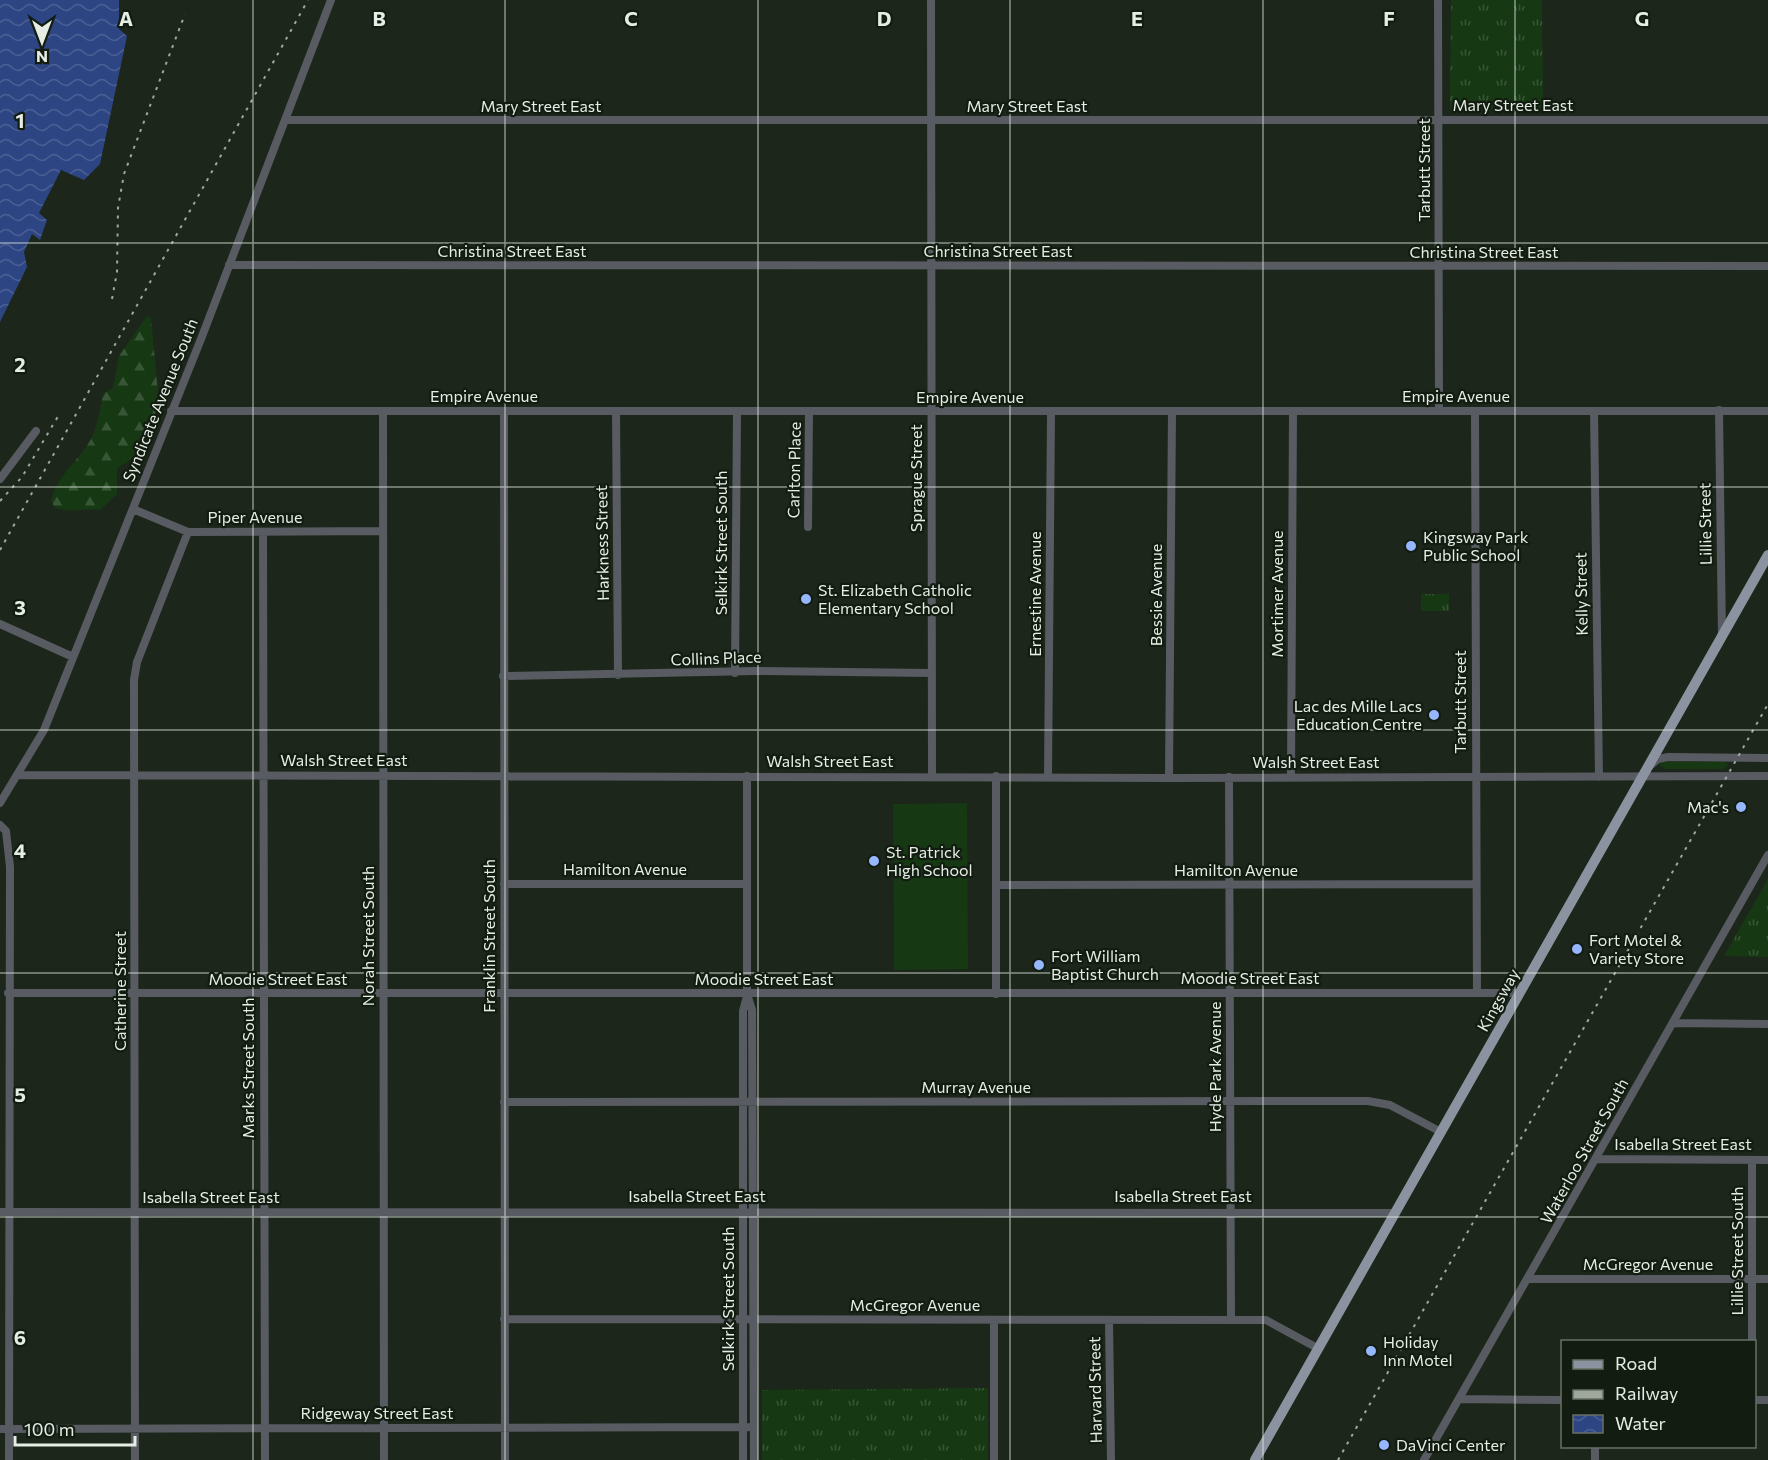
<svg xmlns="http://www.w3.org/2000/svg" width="1768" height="1460" viewBox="0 0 1768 1460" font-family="Commissioner,sans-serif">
	<defs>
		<pattern id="grass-tufts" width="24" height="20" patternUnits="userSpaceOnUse" patternTransform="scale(1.5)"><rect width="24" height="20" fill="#163914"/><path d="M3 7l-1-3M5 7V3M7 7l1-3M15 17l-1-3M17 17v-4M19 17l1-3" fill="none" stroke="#385636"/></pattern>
		<pattern id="forest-firs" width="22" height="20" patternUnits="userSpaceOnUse" patternTransform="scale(1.5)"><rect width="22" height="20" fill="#163914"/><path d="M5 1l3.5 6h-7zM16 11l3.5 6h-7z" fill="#385636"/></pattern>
		<pattern id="water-waves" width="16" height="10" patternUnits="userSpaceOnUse" patternTransform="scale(1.5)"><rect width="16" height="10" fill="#2d4582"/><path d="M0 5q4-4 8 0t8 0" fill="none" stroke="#4b6094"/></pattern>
	</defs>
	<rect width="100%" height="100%" fill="#1c261a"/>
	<path fill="url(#grass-tufts)" d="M1451,0H1542L1543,108L1450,109Z
		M1421,594H1449V611H1421Z
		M1662,762H1726L1728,765L1723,769H1665L1659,765Z
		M1768,879V957L1724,956Z
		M988,1388V1460H762V1390Z"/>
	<path fill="url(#forest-firs)" d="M147,316L151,317L159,404L138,455L117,468V494L100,510C84,508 72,513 55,508L51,501C57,475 79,461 91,439C98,425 100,408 103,394L113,388L119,356Z"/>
	<path fill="#163914" d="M967,803L968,969L894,970L893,804Z"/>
	<path fill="url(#water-waves)" d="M0,0H119V29L127,36L100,164L84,180L61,170L39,213L47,220L40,240L32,234L24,252L27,267L0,322Z"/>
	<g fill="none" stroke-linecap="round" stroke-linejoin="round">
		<path stroke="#585b61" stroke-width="8" d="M931,0L932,776
			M1438,0L1439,411
			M286,120H1768
			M229,265L1768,266
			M1719,410L1722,637
			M171,411H1768
			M383,411L384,1460
			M504,411L505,1460
			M616,411L618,675
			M1475,411L1477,992
			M1594,411L1599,777
			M0,479L36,431
			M133,509L188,532L383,531
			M808,527L809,412
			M263,532L265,1460
			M0,624L73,657
			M735,673L737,412
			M503,676L755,671L931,673
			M1651,765L1658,759L1668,757L1768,758
			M19,775L1169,778L1768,776
			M747,776V994L752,1010L754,1460
			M996,776V994
			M1048,776L1051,412
			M1229,777L1231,1320
			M1291,777L1293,412
			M1169,778L1172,412
			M0,803L44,730L201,339L331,0
			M0,825L6,831L10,867L9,1460
			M504,884H746
			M997,885L1475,884
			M8,993H1519
			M1673,1023L1768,1024
			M504,1102L1368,1101L1390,1105L1441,1132
			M1597,1159L1768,1160
			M0,1212L1395,1213
			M1527,1279H1768
			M504,1319L1266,1320L1319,1349
			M1109,1320L1111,1460
			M994,1321V1460
			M1752,1342V1160
			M1460,1399L1562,1400
			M1754,1400H1768
			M0,1429L753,1427
			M1595,1446V1460
			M135,1460L134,680L137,662L188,532
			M743,1460V1011L747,996
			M1424,1460L1768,855"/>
		<path stroke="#8c93a0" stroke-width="10" d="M1255,1460L1768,555"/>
		<path stroke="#a0a89e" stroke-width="2" stroke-dasharray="3 6" stroke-linecap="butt" d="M112,299L117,272L118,208L124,174L185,14
			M0,501L22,477L60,413
			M0,550L308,0
			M1338,1460L1768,704"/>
	</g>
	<path fill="none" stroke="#e6ede5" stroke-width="1.5" stroke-opacity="0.55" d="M253,0V1460M505,0V1460M758,0V1460M1010,0V1460M1263,0V1460M1515,0V1460M0,243H1768M0,487H1768M0,730H1768M0,973H1768M0,1217H1768"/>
	<g fill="#96b6fd" stroke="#121c11" stroke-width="2">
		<circle cx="1411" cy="546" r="6"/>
		<circle cx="806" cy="599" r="6"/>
		<circle cx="1434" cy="715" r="6"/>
		<circle cx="1741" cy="807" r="6"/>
		<circle cx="874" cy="861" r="6"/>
		<circle cx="1577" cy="949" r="6"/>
		<circle cx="1039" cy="965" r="6"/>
		<circle cx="1371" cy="1351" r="6"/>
		<circle cx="1384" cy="1445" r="6"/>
	</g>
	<g text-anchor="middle" stroke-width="4.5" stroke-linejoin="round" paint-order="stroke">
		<g font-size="16" fill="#e6ede5" stroke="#121c11">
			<text x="1513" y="111">Mary Street East</text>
			<text x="541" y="112">Mary Street East</text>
			<text x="1027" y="112">Mary Street East</text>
			<text transform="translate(1424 170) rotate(-90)" y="6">Tarbutt Street</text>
			<text x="512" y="257">Christina Street East</text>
			<text x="998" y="257">Christina Street East</text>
			<text x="1484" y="258">Christina Street East</text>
			<text x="484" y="402">Empire Avenue</text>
			<text x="1456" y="402">Empire Avenue</text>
			<text x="970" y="403">Empire Avenue</text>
			<text transform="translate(160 400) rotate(-68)" y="6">Syndicate Avenue South</text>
			<text transform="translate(794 470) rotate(-89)" y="6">Carlton Place</text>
			<text transform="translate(916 478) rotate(-90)" y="6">Sprague Street</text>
			<text x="255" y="523">Piper Avenue</text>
			<text transform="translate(1705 524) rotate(-91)" y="6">Lillie Street</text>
			<text transform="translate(602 543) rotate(-91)" y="6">Harkness Street</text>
			<text transform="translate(721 543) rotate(-90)" y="6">Selkirk Street South</text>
			<text transform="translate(1035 594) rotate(-90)" y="6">Ernestine Avenue</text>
			<text transform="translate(1277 594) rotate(-90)" y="6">Mortimer Avenue</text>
			<text transform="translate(1581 594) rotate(-91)" y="6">Kelly Street</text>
			<text transform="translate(1156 595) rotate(-90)" y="6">Bessie Avenue</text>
			<text transform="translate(716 658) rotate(-2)" y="6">Collins Place</text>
			<text transform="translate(1460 702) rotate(-90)" y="6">Tarbutt Street</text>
			<text x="344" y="766">Walsh Street East</text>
			<text x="830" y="767">Walsh Street East</text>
			<text x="1316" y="768">Walsh Street East</text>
			<text x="625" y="875">Hamilton Avenue</text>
			<text x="1236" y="876">Hamilton Avenue</text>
			<text transform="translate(368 936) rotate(-90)" y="6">Norah Street South</text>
			<text transform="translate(489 936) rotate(-90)" y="6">Franklin Street South</text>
			<text x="1250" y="984">Moodie Street East</text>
			<text x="278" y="985">Moodie Street East</text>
			<text x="764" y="985">Moodie Street East</text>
			<text transform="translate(120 991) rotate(-90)" y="6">Catherine Street</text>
			<text transform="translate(1498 1000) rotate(-61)" y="6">Kingsway</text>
			<text transform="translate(1215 1067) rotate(-90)" y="6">Hyde Park Avenue</text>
			<text transform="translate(248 1068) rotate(-90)" y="6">Marks Street South</text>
			<text x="976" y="1093">Murray Avenue</text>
			<text x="1683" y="1150">Isabella Street East</text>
			<text transform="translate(1584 1151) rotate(-61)" y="6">Waterloo Street South</text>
			<text x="697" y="1202">Isabella Street East</text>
			<text x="1183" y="1202">Isabella Street East</text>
			<text x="211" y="1203">Isabella Street East</text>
			<text transform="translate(1737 1251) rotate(-90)" y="6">Lillie Street South</text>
			<text x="1648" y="1270">McGregor Avenue</text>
			<text transform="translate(728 1299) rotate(-90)" y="6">Selkirk Street South</text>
			<text x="915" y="1311">McGregor Avenue</text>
			<text transform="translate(1095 1390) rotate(-91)" y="6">Harvard Street</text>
			<text x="377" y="1419">Ridgeway Street East</text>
		</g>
		<g font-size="16" fill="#e6ede5" stroke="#121c11" text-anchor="start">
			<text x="1423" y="543">Kingsway Park<tspan x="1423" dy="18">Public School</tspan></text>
			<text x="818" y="596">St. Elizabeth Catholic<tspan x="818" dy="18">Elementary School</tspan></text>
			<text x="1422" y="712" text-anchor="end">Lac des Mille Lacs<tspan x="1422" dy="18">Education Centre</tspan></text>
			<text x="1729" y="813" text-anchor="end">Mac's</text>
			<text x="886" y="858">St. Patrick<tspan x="886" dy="18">High School</tspan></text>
			<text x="1589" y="946">Fort Motel &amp;<tspan x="1589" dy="18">Variety Store</tspan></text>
			<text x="1051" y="962">Fort William<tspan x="1051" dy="18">Baptist Church</tspan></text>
			<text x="1383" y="1348">Holiday<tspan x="1383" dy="18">Inn Motel</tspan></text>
			<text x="1396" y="1451">DaVinci Center</text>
		</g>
	</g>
	<g font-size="20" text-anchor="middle" font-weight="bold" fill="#e6ede5" stroke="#121c11" stroke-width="4.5" stroke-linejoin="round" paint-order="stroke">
		<text x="126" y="26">A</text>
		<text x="379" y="26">B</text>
		<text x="631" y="26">C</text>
		<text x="884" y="26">D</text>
		<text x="1137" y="26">E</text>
		<text x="1389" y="26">F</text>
		<text x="1642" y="26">G</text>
		<text x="20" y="128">1</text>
		<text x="20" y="372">2</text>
		<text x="20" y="615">3</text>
		<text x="20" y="858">4</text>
		<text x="20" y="1102">5</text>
		<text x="20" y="1345">6</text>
	</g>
	<rect x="1561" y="1340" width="195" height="108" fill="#121c11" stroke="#677066" stroke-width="1.5"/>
	<rect x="1573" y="1360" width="30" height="9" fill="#8c93a0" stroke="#677066" stroke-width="1.5"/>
	<text x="1615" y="1370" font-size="18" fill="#e6ede5">Road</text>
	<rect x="1573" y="1390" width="30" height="9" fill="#a0a89e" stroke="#677066" stroke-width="1.5"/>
	<text x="1615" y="1400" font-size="18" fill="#e6ede5">Railway</text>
	<rect x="1573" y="1415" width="30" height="18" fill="url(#water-waves)" stroke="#677066" stroke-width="1.5"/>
	<text x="1615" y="1430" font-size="18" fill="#e6ede5">Water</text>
	<g transform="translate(42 42) rotate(180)" stroke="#121c11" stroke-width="4.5" paint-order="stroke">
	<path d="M0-4.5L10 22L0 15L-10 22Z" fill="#e6ede5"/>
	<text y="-9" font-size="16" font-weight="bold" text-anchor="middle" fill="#e6ede5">N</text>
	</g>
	<path d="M15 1436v9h120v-9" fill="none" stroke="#e6ede5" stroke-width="3"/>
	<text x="24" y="1436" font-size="18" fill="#e6ede5" stroke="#121c11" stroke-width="4.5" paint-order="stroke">100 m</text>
</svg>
